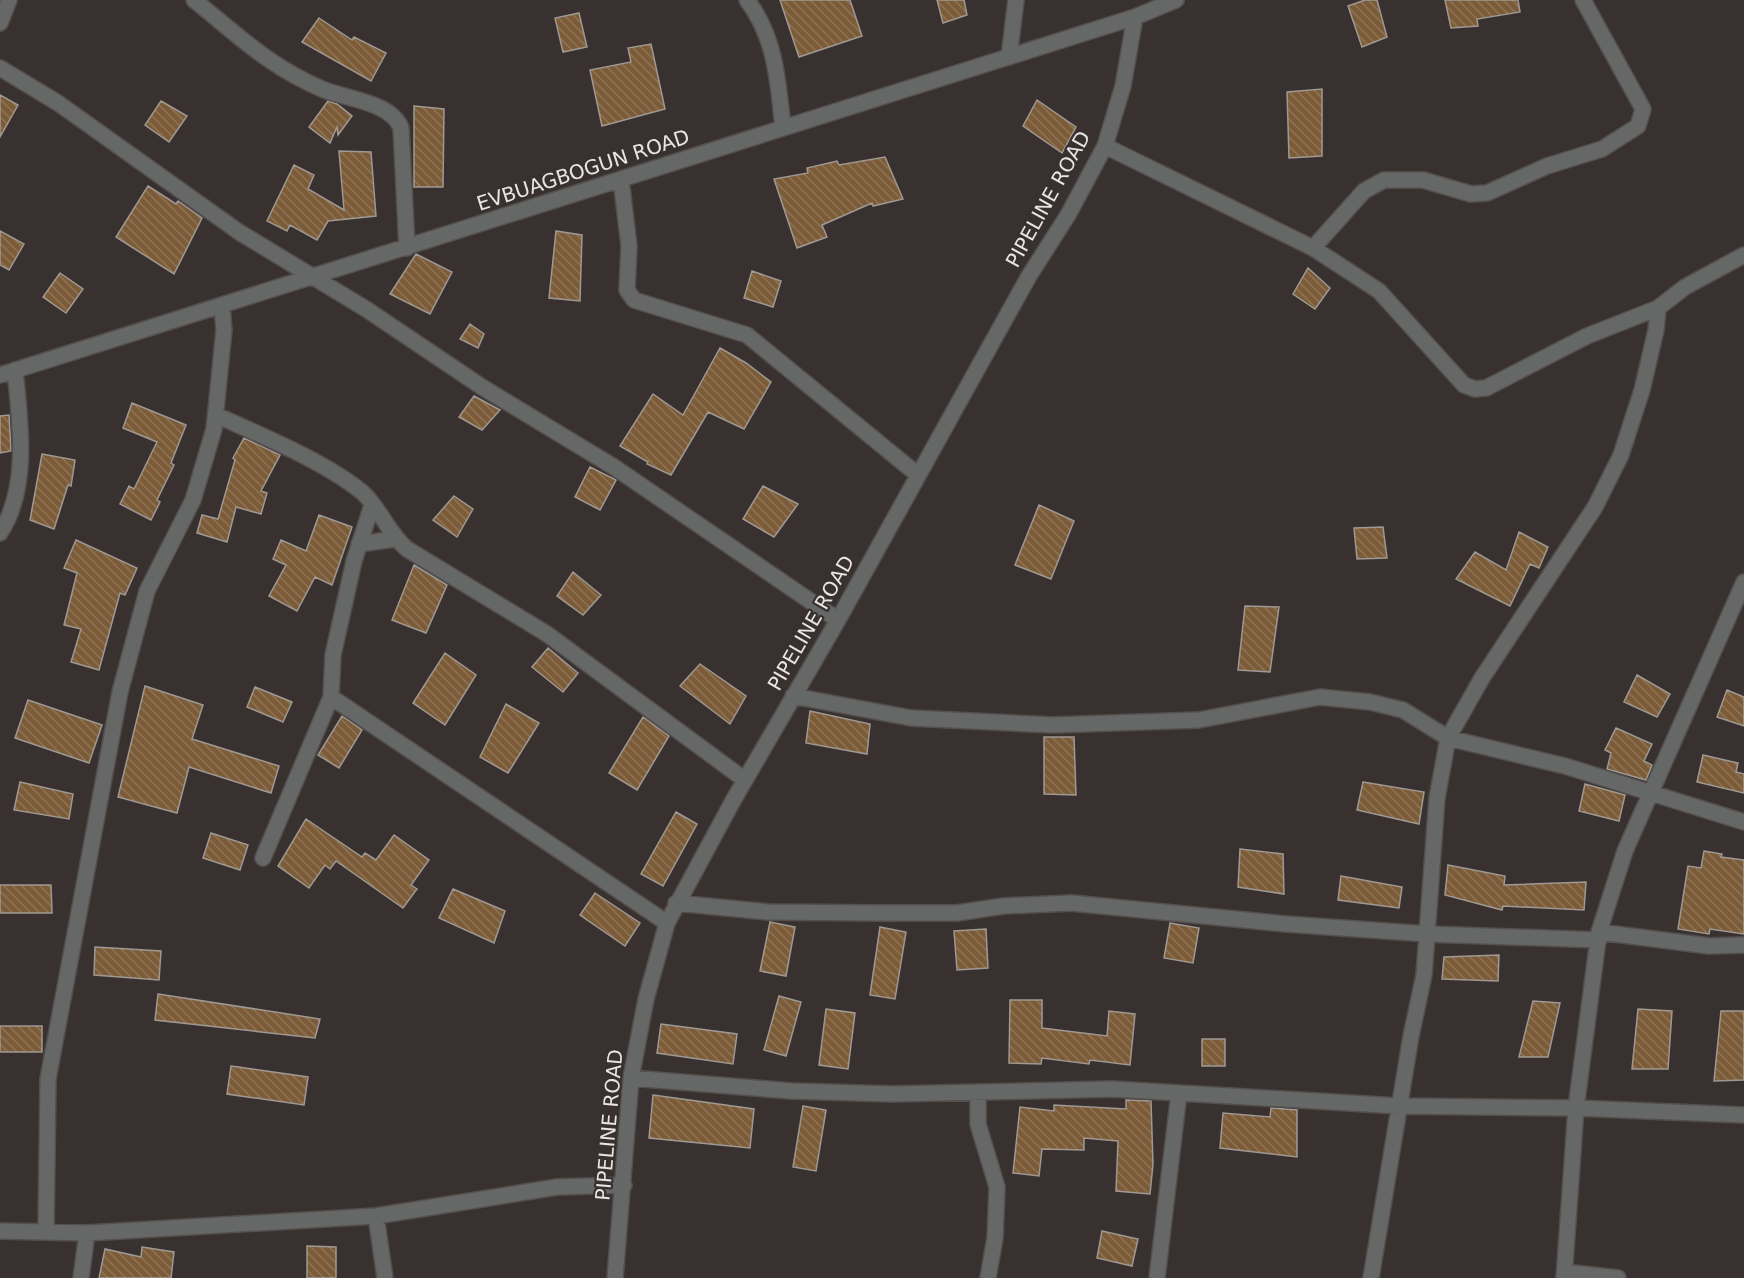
<svg xmlns="http://www.w3.org/2000/svg" width="1744" height="1278" viewBox="0 0 1744 1278" font-family="'DejaVu Sans',sans-serif">
	<defs>
		<pattern id="building-back-hatch" width="6" height="6" patternUnits="userSpaceOnUse" patternTransform="scale(1.5)"><rect width="6" height="6" fill="#7c5c38"/><path d="M-1 5l2 2M0 0l6 6M5-1l2 2" fill="none" stroke="#8f7355"/></pattern>
	</defs>
	<rect width="100%" height="100%" fill="#38312f"/>
	<path fill="url(#building-back-hatch)" stroke="#9f9993" stroke-width="1.5" d="M780,0H850L862,36L799,57Z
		M937,0H964L967,15L943,23Z
		M1365,0H1377L1387,37L1362,47L1348,6Z
		M1445,0H1518L1520,12L1477,19L1478,26L1451,28Z
		M579,13L587,47L563,52L555,18Z
		M319,18L352,40L354,37L386,53L371,81L302,42Z
		M651,44L665,109L602,126L590,70L631,62L628,48Z
		M1322,89V156L1289,158L1287,92Z
		M0,95L18,105L0,137Z
		M1037,100L1076,127L1062,153L1023,126Z
		M161,101L187,116L169,142L145,125Z
		M328,101L337,104L352,116L338,135L337,127L330,143L309,127Z
		M414,106L444,109L443,187H414Z
		M339,151L371,152L376,216L328,221L317,240L290,225L287,231L267,221L294,165L314,175L308,189L344,210Z
		M885,157L903,199L873,206L872,203L822,225L827,237L797,248L774,179L808,173L807,168L837,161L839,165Z
		M148,186L176,204L178,201L202,218L174,274L116,237Z
		M0,231L24,244L9,270L0,265Z
		M556,231L582,235L580,301L549,298Z
		M416,254L452,272L430,314L390,294Z
		M1308,268L1330,288L1315,309L1293,294Z
		M752,271L781,281L773,307L744,298Z
		M60,273L83,289L66,313L43,297Z
		M470,324L484,334L478,348L460,339Z
		M720,348L746,363L771,382L744,429L708,412L671,475L647,464L648,462L620,446L653,394L683,415Z
		M474,396L500,410L482,430L459,417Z
		M132,403L186,425L171,463L174,465L157,500L160,502L151,520L120,504L129,486L134,489L157,442L123,428Z
		M9,415L11,451L0,453V416Z
		M244,438L280,455L261,491L267,493L261,514L236,507L227,542L197,533L202,515L218,519L235,460L233,458Z
		M42,454L75,460L71,486L68,485L54,529L30,520Z
		M590,467L616,480L600,510L575,497Z
		M763,486L798,504L774,537L743,519Z
		M454,496L473,509L457,537L433,520Z
		M1039,505L1074,521L1051,579L1015,565Z
		M319,515L352,527L332,585L315,577L297,611L269,596L286,565L273,559L281,540L306,551Z
		M1383,527L1387,558L1357,559L1354,528Z
		M1519,532L1548,547L1539,568L1530,564L1510,606L1456,579L1475,552L1506,570Z
		M76,540L137,568L125,595L120,593L99,670L71,662L81,629L64,625L77,573L64,568Z
		M414,565L447,585L426,633L392,620Z
		M573,572L601,595L583,615L557,596Z
		M1245,606L1279,607L1270,672L1238,670Z
		M548,648L578,673L563,692L532,667Z
		M445,653L476,675L445,725L413,703Z
		M700,664L746,696L730,724L680,686Z
		M1637,675L1670,694L1657,717L1624,702Z
		M145,686L203,705L192,739L279,766L271,793L189,767L177,813L118,797Z
		M255,687L292,702L283,722L247,707Z
		M1727,690L1744,697V726L1717,717Z
		M28,700L102,725L89,763L15,738Z
		M506,704L539,723L508,773L480,757Z
		M810,711L870,724L867,754L806,743Z
		M342,716L362,730L339,768L318,755Z
		M643,717L669,736L637,790L609,773Z
		M1616,728L1652,744L1644,761L1652,765L1646,780L1607,769L1611,753L1605,750Z
		M1044,737H1074L1076,795L1044,794Z
		M1703,755L1738,763L1736,772L1744,774V793L1697,782Z
		M20,782L73,794L69,819L14,810Z
		M1363,782L1424,792L1419,824L1357,810Z
		M1585,784L1625,795L1619,821L1579,811Z
		M676,812L697,824L663,886L641,874Z
		M306,819L362,857L365,853L376,860L394,835L429,860L411,885L417,889L403,908L336,861L330,869L325,865L309,888L278,866Z
		M211,833L248,845L240,870L203,858Z
		M1240,849L1283,854L1284,894L1238,887Z
		M1704,851L1722,854L1721,857L1744,860V934L1710,929L1709,934L1678,929L1688,866L1701,868Z
		M1448,865L1505,876L1504,885L1586,882L1584,910L1503,906L1502,910L1445,895Z
		M1341,876L1402,887L1399,908L1338,900Z
		M0,885H51L52,913H0Z
		M453,889L505,911L494,943L439,918Z
		M595,893L640,923L625,946L580,915Z
		M770,922L795,927L786,976L760,971Z
		M1170,923L1199,928L1193,963L1164,958Z
		M880,927L906,932L895,999L870,995Z
		M986,929L988,968L957,970L954,931Z
		M95,947L161,951L159,980L94,975Z
		M1499,955L1498,981L1442,979L1444,957Z
		M158,994L320,1019L315,1038L155,1020Z
		M779,996L801,1002L786,1056L764,1050Z
		M1010,1000H1042V1028L1107,1036L1109,1011L1135,1014L1130,1065L1090,1060L1089,1064L1042,1058L1041,1064L1009,1063Z
		M1533,1001L1560,1003L1548,1057H1519Z
		M826,1009L855,1013L848,1069L819,1065Z
		M1638,1009L1672,1011L1668,1069H1632Z
		M1721,1011H1744V1080L1714,1081Z
		M661,1024L737,1034L733,1064L657,1053Z
		M0,1026H42V1052H0Z
		M1202,1039H1225V1066H1202Z
		M231,1066L308,1077L304,1105L227,1094Z
		M653,1095L754,1109L750,1148L649,1138Z
		M1126,1100L1151,1101L1153,1164L1150,1194L1116,1191L1118,1141L1084,1138V1150L1042,1149L1039,1176L1013,1173L1020,1107L1054,1111V1105L1126,1109Z
		M803,1106L826,1110L816,1171L793,1167Z
		M1271,1108L1297,1110V1157L1220,1148L1223,1113L1270,1117Z
		M1102,1231L1138,1239L1132,1266L1097,1258Z
		M307,1246L336,1247V1278H307Z
		M142,1247L174,1252L171,1278H99L105,1249L141,1257Z"/>
	<g fill="none" stroke-linecap="round" stroke-linejoin="round">
		<g stroke="#544e4c" stroke-width="18">
			<path id="street" d="M194,0C238,35 268,66 322,89C346,99 391,102 401,128L407,248
				M747,0C776,38 778,82 783,128
				M0,23L9,0
				M1009,57L1016,0
				M0,68L58,103L239,232L366,309L482,387L614,467L838,620
				M1105,146L1313,248L1364,191L1384,180H1423L1471,194L1487,193L1547,166L1602,149L1638,126L1643,109L1583,0
				M621,179L629,246L627,290L634,300L747,335L918,475
				M1313,248L1379,291L1464,385L1475,389L1486,388L1587,336L1658,308
				M0,375L1135,17L1176,0
				M216,415C260,435 324,461 362,492C380,508 388,533 407,549L547,634L745,780
				M0,533C30,487 20,422 15,370
				M359,544L395,539
				M793,696L911,718L1053,725L1199,720L1320,697L1370,702L1403,710L1448,738L1565,766L1744,822
				M331,697L667,923
				M263,858L331,697L333,655L354,561L372,505
				M676,903L768,912L878,913H957L1003,906L1071,903L1286,924L1428,934L1599,940
				M1599,932L1709,946L1744,945
				M631,1078L791,1091L892,1094L1112,1089L1399,1106L1576,1108L1744,1115
				M978,1092V1124L997,1187L995,1238L988,1278
				M376,1216L385,1278
				M0,1231L87,1233L376,1216L557,1187L624,1185
				M46,1232L48,1079L120,692L147,591L193,500L214,429L224,330L222,306
				M1565,1272L1618,1278
				M81,1278L87,1233
				M615,1278L631,1078L646,999L667,923L734,799L838,620L1029,276L1068,215L1105,146L1123,86L1135,17
				M1157,1278L1179,1093
				M1371,1278L1411,1036L1424,975L1437,798L1448,738L1482,678L1595,507L1621,455L1642,390L1656,330L1658,308L1685,287L1744,255
				M1564,1278L1576,1108L1599,932L1625,851L1744,582"/>
		</g>
		<use href="#street" stroke="#656867" stroke-width="15"/>
	</g>
	<g text-anchor="middle" stroke-width="4.5" stroke-linejoin="round" paint-order="stroke">
		<g font-size="20" fill="#e9e5e3" stroke="#38312f">
			<text transform="translate(583 170) rotate(-18)" y="7">EVBUAGBOGUN ROAD</text>
			<text transform="translate(1048 199) rotate(-61)" y="7">PIPELINE ROAD</text>
			<text transform="translate(811 623) rotate(-60)" y="7">PIPELINE ROAD</text>
			<text transform="translate(609 1125) rotate(-85)" y="7">PIPELINE ROAD</text>
		</g>
	</g>
</svg>
